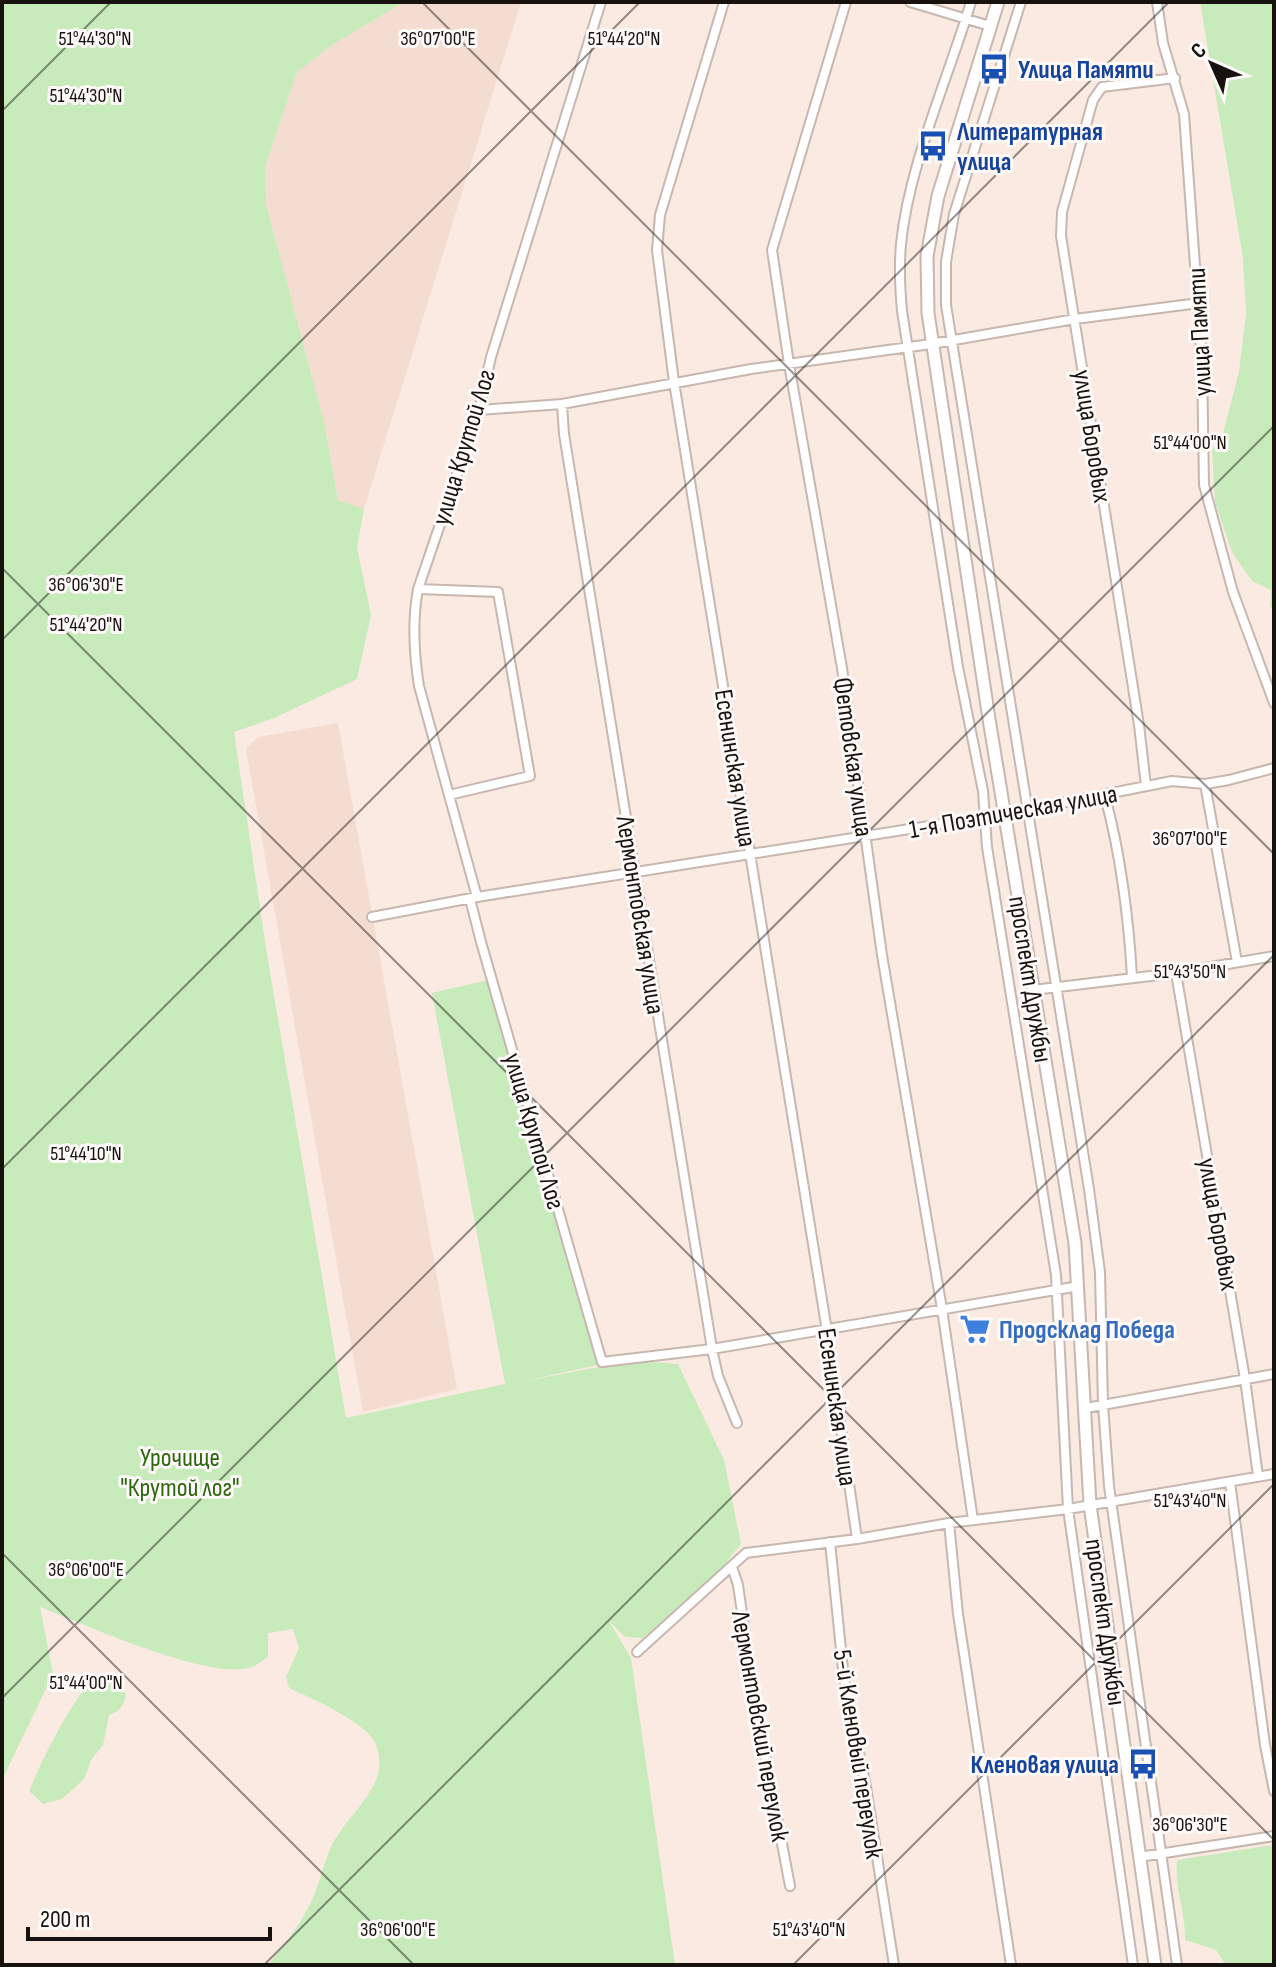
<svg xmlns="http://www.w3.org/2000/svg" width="1276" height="1967" viewBox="0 0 1276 1967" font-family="'Sofia Sans Condensed',sans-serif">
	<rect width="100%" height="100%" fill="#fbeae2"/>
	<path fill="#f5dcd0" d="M404,2H521L364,509L338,500L324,422L266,204L265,167L296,72L332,45Z
		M338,723L457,1389L363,1412L246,749L258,737Z"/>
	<path fill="#c7ebbb" d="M2,2H404L332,45L297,72L265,167L266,204L324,422L338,500L364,509L357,548L371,615L357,679L274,718L234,732L266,948L346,1418L505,1384L432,993L488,980L602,1364L520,1382L604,1366L652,1362L678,1364L724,1460L741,1544L720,1570L643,1638L625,1637L609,1621L631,1658L675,1965H268C287,1942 304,1920 315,1893C322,1875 325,1858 334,1841C346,1820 367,1802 376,1780C381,1769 380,1755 376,1744C366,1722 311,1698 289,1688L286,1677L299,1648L293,1629L268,1633V1657C263,1660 257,1665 252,1667C211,1682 84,1624 40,1607L53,1674L2,1780Z
		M1200,2H1274V611L1270,606L1271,590L1252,581L1232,552L1215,502L1212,451L1223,433L1239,372L1246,313L1243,258Z
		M111,1681L120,1686L126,1694C124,1706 120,1711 109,1715L103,1745L91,1760L84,1779L62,1799L43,1804L29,1791C38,1770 74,1692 92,1684C97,1682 105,1682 111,1681Z
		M1274,1845V1965H1226L1216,1950L1185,1940C1186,1913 1174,1887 1177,1860Z"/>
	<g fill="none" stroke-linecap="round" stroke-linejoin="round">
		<g stroke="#c7b7af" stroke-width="12">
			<path id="minor" d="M724,2L660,215L657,250L674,382L827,1331L857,1539
				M846,2L772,250L789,364L842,668L882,955L942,1309L973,1520
				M910,2L990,26
				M971,2C948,79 909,164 901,244C899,266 900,289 902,311L958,667L983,791L987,847L1056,1275L1068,1509L1133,1965
				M1021,2L954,214L946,262V305L1089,1189L1100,1272L1103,1405L1109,1486L1177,1965
				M1157,2L1163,43L1184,114L1202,362L1204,485L1233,592L1274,703
				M562,404L564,434L712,1349L718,1376L737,1423
				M479,410L562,404L751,369L931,344L1075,319L1199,303
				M418,589L498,592L530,776L449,795
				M1205,784L1237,962
				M1146,786L1139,725L1061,236L1062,212L1093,100L1102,87L1175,78
				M1105,797C1120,850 1129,921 1132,977
				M477,897L419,686C414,654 412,621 418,589L479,410L491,357L601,2
				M470,899L481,942L602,1362L712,1349L1079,1286
				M372,917L477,897L1005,814L1172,781L1205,784L1229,780L1274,768
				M1176,973L1245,1379L1258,1476
				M1033,990L1176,973L1274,956
				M1086,1408L1274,1374
				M1230,1482L1265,1745L1274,1791
				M949,1523L958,1614L1011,1965
				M830,1542L844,1679L866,1787L894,1965
				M732,1567L738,1585L754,1696L790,1886
				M637,1652L746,1553L857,1539L949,1523L1068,1509L1274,1474
				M1139,1857L1274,1836"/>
		</g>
		<g stroke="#c7b7af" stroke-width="15">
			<path id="secondary" d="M998,2L938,196L927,256L928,313L989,719L1075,1243L1090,1505L1155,1965"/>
		</g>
		<use href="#minor" stroke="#fff" stroke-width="8"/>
		<use href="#secondary" stroke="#fff" stroke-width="11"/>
	</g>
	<path fill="none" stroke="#18120f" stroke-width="2" stroke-opacity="0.45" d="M422,2L1274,854M2,111L111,2M2,568L1274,1840M2,640L640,2M2,1169L1169,2M2,1553L414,1965M2,1698L1274,426M264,1965L1274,955M793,1965L1274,1484"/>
	<defs>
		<g id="bus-bare" transform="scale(2.4)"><path d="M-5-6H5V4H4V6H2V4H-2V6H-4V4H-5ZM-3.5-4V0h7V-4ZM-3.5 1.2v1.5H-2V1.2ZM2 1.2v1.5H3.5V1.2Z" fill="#1a4fb4" stroke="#fefaf9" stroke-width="2.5" paint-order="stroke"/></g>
		<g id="supermarket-bare" transform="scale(2.4)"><path d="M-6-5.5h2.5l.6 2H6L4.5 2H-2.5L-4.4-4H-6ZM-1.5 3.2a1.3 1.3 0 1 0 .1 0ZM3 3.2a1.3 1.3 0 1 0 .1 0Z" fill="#3f7fe0" stroke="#fefaf9" stroke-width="2.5" paint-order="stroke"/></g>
	</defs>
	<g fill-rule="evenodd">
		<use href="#bus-bare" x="994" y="69"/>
		<use href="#bus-bare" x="933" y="146"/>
		<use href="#supermarket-bare" x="975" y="1329"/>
		<use href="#bus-bare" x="1143" y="1764"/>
	</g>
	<g text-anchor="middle" stroke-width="6" stroke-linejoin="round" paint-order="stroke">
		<g font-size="26" font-weight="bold" fill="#164399" stroke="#fefaf9" text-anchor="start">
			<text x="1018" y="78">Улица Памяти</text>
			<text x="957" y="140">Литературная<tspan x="957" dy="30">улица</tspan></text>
			<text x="1119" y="1773" text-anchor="end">Кленовая улица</text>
		</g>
		<g font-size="26" fill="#18120f" stroke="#fefaf9">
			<text transform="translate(1199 332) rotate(-93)" y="9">улица Памяти</text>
			<text transform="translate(1093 436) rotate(81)" y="9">улица Боровых</text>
			<text transform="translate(463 447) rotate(-73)" y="9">улица Крутой Лог</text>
			<text transform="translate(854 757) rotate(82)" y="9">Фетовская улица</text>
			<text transform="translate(736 768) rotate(81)" y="9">Есенинская улица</text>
			<text transform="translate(1013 811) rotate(-10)" y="9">1-я Поэтическая улица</text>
			<text transform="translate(641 915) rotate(81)" y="9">Лермонтовская улица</text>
			<text transform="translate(1031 979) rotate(81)" y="9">проспект Дружбы</text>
			<text transform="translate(535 1131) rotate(74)" y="9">улица Крутой Лог</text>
			<text transform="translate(1219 1224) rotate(80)" y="9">улица Боровых</text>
			<text transform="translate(838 1407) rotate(82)" y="9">Есенинская улица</text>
			<text transform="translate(1106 1622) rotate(82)" y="9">проспект Дружбы</text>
			<text transform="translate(761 1726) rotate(80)" y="9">Лермонтовский переулок</text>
			<text transform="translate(859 1754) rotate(81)" y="9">5-й Кленовый переулок</text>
		</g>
		<g font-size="26" font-weight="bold" fill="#366cbe" stroke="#fefaf9" text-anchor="start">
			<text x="999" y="1338">Продсклад Победа</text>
		</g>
		<g font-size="26" fill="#2c660d" stroke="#fefaf9">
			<text x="180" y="1466">Урочище<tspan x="180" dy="30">"Крутой лог"</tspan></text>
		</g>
	</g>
	<g font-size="20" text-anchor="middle" fill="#18120f" stroke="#fefaf9" stroke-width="6" stroke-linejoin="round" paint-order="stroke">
		<text x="95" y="45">51°44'30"N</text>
		<text x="438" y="45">36°07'00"E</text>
		<text x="624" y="45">51°44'20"N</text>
		<text x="86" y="102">51°44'30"N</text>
		<text x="1190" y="449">51°44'00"N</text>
		<text x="86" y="591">36°06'30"E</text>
		<text x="86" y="631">51°44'20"N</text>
		<text x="1190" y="845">36°07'00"E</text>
		<text x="1190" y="978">51°43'50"N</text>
		<text x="86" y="1160">51°44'10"N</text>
		<text x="1190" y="1507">51°43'40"N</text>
		<text x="86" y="1576">36°06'00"E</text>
		<text x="86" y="1689">51°44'00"N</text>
		<text x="1190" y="1831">36°06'30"E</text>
		<text x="809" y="1936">51°43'40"N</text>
		<text x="398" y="1936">36°06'00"E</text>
	</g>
	<rect width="1276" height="1967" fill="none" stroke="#18120f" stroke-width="8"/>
	<g transform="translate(1212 64) rotate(315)" stroke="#fefaf9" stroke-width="6" paint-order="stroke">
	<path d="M0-6L14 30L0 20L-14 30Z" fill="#18120f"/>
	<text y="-12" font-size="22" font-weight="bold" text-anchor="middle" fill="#18120f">С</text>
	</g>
	<path d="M28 1927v12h242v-12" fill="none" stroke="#18120f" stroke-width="4"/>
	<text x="40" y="1927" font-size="24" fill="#18120f" stroke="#fefaf9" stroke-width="6" paint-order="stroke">200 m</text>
</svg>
